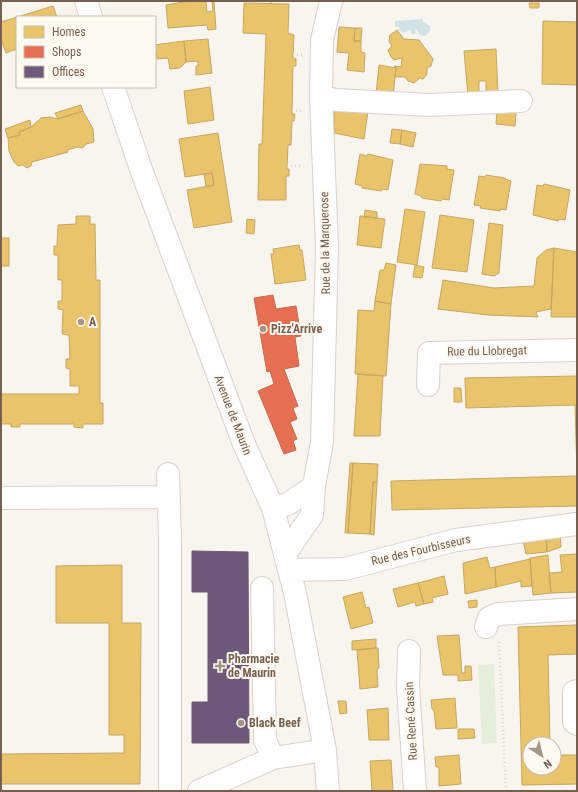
<svg xmlns="http://www.w3.org/2000/svg" width="578" height="792" viewBox="0 0 578 792" font-family="'Roboto Condensed',sans-serif">
	<rect width="100%" height="100%" fill="#f8f5ef"/>
	<path fill="#e4efda" d="M494,664L497,743L482,744L478,665Z"/>
	<path fill="#d0e4e8" d="M423,19V22L430,26V31L425,36L420,35L416,29L415,34H411V30L403,33L398,30L400,27H395V21Z"/>
	<path fill="#e9c46a" stroke="#c6a662" d="M206,1L207,12L213,11L212,1H214L216,29L208,30L207,25L168,28L166,5L189,1Z
		M244,3L289,4L288,33L294,35L293,58L296,59V66H293L292,114H295L294,121H292L291,145H288L287,169H289V176H286V200H258L259,144H262L266,34L243,33Z
		M529,3H539V8H530Z
		M53,6L57,17H17V49L6,53L1,39V22Z
		M543,21L577,22V85L542,84Z
		M339,27L355,28L354,41H361V52L365,53L364,72L347,70L349,53L337,52Z
		M355,28H362L361,41H354Z
		M397,30L404,39L419,40L433,59L431,66L427,68V74L423,79L420,78L414,83L408,81L405,77H395L396,68L394,66L401,67L402,58L394,60L391,57L388,50L392,46L389,42L390,35Z
		M208,39L212,73L196,75V66H198V61L186,62L184,41Z
		M184,41L186,62L180,68L170,69L168,58L157,59L155,45Z
		M496,49L498,94L486,95V81H479V95L468,96L464,51Z
		M379,65L396,68L393,96L376,94Z
		M210,87L214,120L188,124L184,91Z
		M81,105L83,111L58,119L55,113Z
		M334,107L368,111L364,139L334,133Z
		M497,110L516,112L515,126L496,124Z
		M83,111L93,129L94,142L86,144L83,148L78,147L67,150L68,152L32,162L31,166L27,168L23,165L18,166L14,162L9,151L8,138L20,135L19,132L31,127L41,118L50,117L58,119Z
		M30,120L31,127L19,132L20,135L8,138L5,129Z
		M392,129L402,130L400,144L390,143Z
		M402,130L416,133L413,147L400,144Z
		M218,133L232,222L194,228L187,190L214,185L212,173L185,177L179,139Z
		M360,154L367,156L368,154L393,160L388,190L382,189L381,191L362,188V186L355,184Z
		M420,164L447,166V169L454,170L449,200L442,199L441,201L422,198L421,196L415,194Z
		M212,173L214,185L206,187L204,174Z
		M486,175L505,178V179L511,181L506,210L500,209V211L480,208L481,206L474,205L479,176L485,177Z
		M544,184L570,190L565,220L559,219L558,221L533,215L537,185L543,186Z
		M405,209L425,212L417,265L397,262Z
		M365,210L377,212V218L364,217Z
		M440,215L474,220L467,272L432,268Z
		M76,216H90V224H95L96,280H100V403H103V424H83V428L74,427V424H20V427H11V424H1V394H79V386H70V369L66,368V359H70L69,335L62,334L63,310L58,309V301H62V280H58V255H54V246H57L58,225L76,224Z
		M360,216L385,219L381,248L357,245Z
		M247,219L255,220L254,234L246,233Z
		M489,223L503,225L499,273L494,276L482,274Z
		M1,238H9V266H1Z
		M299,245L300,250H302L306,280L275,284L271,254H274L273,249Z
		M554,248L577,252V317H551Z
		M554,248L551,309L536,312L538,317L488,315L438,309L443,280L494,288L534,286L537,258L546,250Z
		M386,263L396,265L391,304L375,301L380,270H384Z
		M415,265L424,267L422,278L413,277Z
		M375,301L391,304L386,376L355,374L358,310L374,311Z
		M358,374L383,376L380,436H354Z
		M577,376V506L392,510L391,481L577,476L575,405L466,408L465,378Z
		M454,388H461L462,402H454Z
		M350,463H353L348,533H345Z
		M353,463L378,464L377,482H373L370,534L348,533Z
		M373,482H377L374,535L370,534Z
		M560,532L561,547L547,552L546,535Z
		M546,535L547,552L526,554L523,540Z
		M577,554V592L551,593L549,573L562,572L560,555Z
		M548,555L551,593L533,595L530,558Z
		M487,557L490,568L495,567L496,587L465,594L463,563Z
		M530,559L532,586L521,587V581L496,587L495,567Z
		M122,565V623H141L140,784H1V754L124,753V735H109V623H56V566Z
		M444,576L448,594L432,598L433,602L424,604L418,583Z
		M418,583L424,604L416,606L415,602L398,607L393,589Z
		M362,592L366,608L369,607L373,623L351,629L343,597Z
		M477,600V607L469,608L468,601Z
		M577,625V654L548,655L550,744H530V768H554V755H577V784L522,785L518,627Z
		M459,635L462,673H465V666H471L472,680L458,681V675H443L437,636Z
		M376,639V648L352,650V641Z
		M376,648H378L379,668L377,670L378,687L360,689L357,650Z
		M455,698L457,728L436,729L434,710L432,709L431,700Z
		M338,701H346L347,713L340,714Z
		M388,708L389,740H369L367,710Z
		M458,729H474L475,738L458,739Z
		M459,755L461,784L439,786V767H436L435,757Z
		M391,760L393,791H372L370,761Z"/>
	<path fill="#e76f51" stroke="#c56a50" d="M273,295L276,309L296,306L301,336L295,337L299,366L284,369L298,406L293,408L297,419L290,422L297,439L293,441L296,450L284,454L258,391L274,384L270,371L267,372L254,298Z"/>
	<path fill="#6d597a" stroke="#705b6d" d="M192,551L248,552L249,743H192V702H208V592H192Z"/>
	<g fill="none" stroke-linecap="round" stroke-linejoin="round">
		<g stroke="#d7d2cd" stroke-width="24">
			<path id="minor" d="M86,1L91,17
				M113,87L142,172L244,444L273,508L295,593L325,750L328,791
				M321,97L337,100L429,105L521,101
				M428,385L429,353L577,350
				M168,474L170,539V791
				M1,498L168,497
				M273,508L288,504L314,486
				M285,554L312,515L314,486L322,442L327,247L321,97L322,40L331,1
				M289,570L345,569L456,540L577,524
				M262,588L265,740L273,758
				M486,627L489,618L498,614L577,609
				M409,651L408,687L415,791
				M577,691L574,692V722L577,724
				M199,791L273,758L325,750"/>
		</g>
		<path stroke="#dad5d0" stroke-width="2.5" stroke-dasharray="1 3" stroke-linecap="butt" d="M271,3V1
			M293,55H302
			M292,110L301,111
			M287,166H303
			M499,642L506,791"/>
		<use href="#minor" stroke="#fefefd" stroke-width="22"/>
	</g>
	<g fill="#a49486" stroke="#fefaf1" stroke-width="1.5">
		<circle cx="81" cy="322" r="4"/>
		<circle cx="263" cy="329" r="4"/>
		<path d="M218 660h4v4h4v4h-4v4h-4v-4h-4v-4h4z"/>
		<circle cx="241" cy="723" r="4"/>
	</g>
	<g text-anchor="middle" stroke-width="4" stroke-linejoin="round" paint-order="stroke">
		<g font-size="12" fill="#765f4e" stroke="#fefaf1">
			<text transform="translate(325 243) rotate(-91)" y="4">Rue de la Marquerose</text>
			<text transform="translate(487 351) rotate(-1)" y="4">Rue du Llobregat</text>
			<text transform="translate(233 415) rotate(69)" y="4">Avenue de Maurin</text>
			<text transform="translate(421 550) rotate(-13)" y="4">Rue des Fourbisseurs</text>
			<text transform="translate(411 721) rotate(-93)" y="4">Rue René Cassin</text>
		</g>
		<g font-size="12" font-weight="bold" fill="#765f4e" stroke="#fefaf1" text-anchor="start">
			<text x="89" y="326">A</text>
			<text x="271" y="333">Pizz'Arrive</text>
			<text x="228" y="663">Pharmacie<tspan x="228" dy="14">de Maurin</tspan></text>
			<text x="249" y="727">Black Beef</text>
		</g>
	</g>
	<rect width="578" height="792" fill="none" stroke="#765f4e" stroke-width="4"/>
	<rect x="16" y="16" width="140" height="72" fill="#fefaf1" stroke="#c8bcb0"/>
	<rect x="24" y="26" width="20" height="12" fill="#e9c46a" stroke="#c8bcb0"/>
	<text x="52" y="36" font-size="12" fill="#765f4e">Homes</text>
	<rect x="24" y="46" width="20" height="12" fill="#e76f51" stroke="#c8bcb0"/>
	<text x="52" y="56" font-size="12" fill="#765f4e">Shops</text>
	<rect x="24" y="66" width="20" height="12" fill="#6d597a" stroke="#c8bcb0"/>
	<text x="52" y="76" font-size="12" fill="#765f4e">Offices</text>
	<g transform="translate(542 756) rotate(145)"><circle r="19" fill="#fefaf1" stroke="#c8bcb0"/>
	<path d="M0-3L7 15L0 10L-7 15Z" fill="#a49486"/>
	<text y="-6" font-size="11" font-weight="bold" text-anchor="middle" fill="#765f4e">N</text>
	</g>
</svg>
